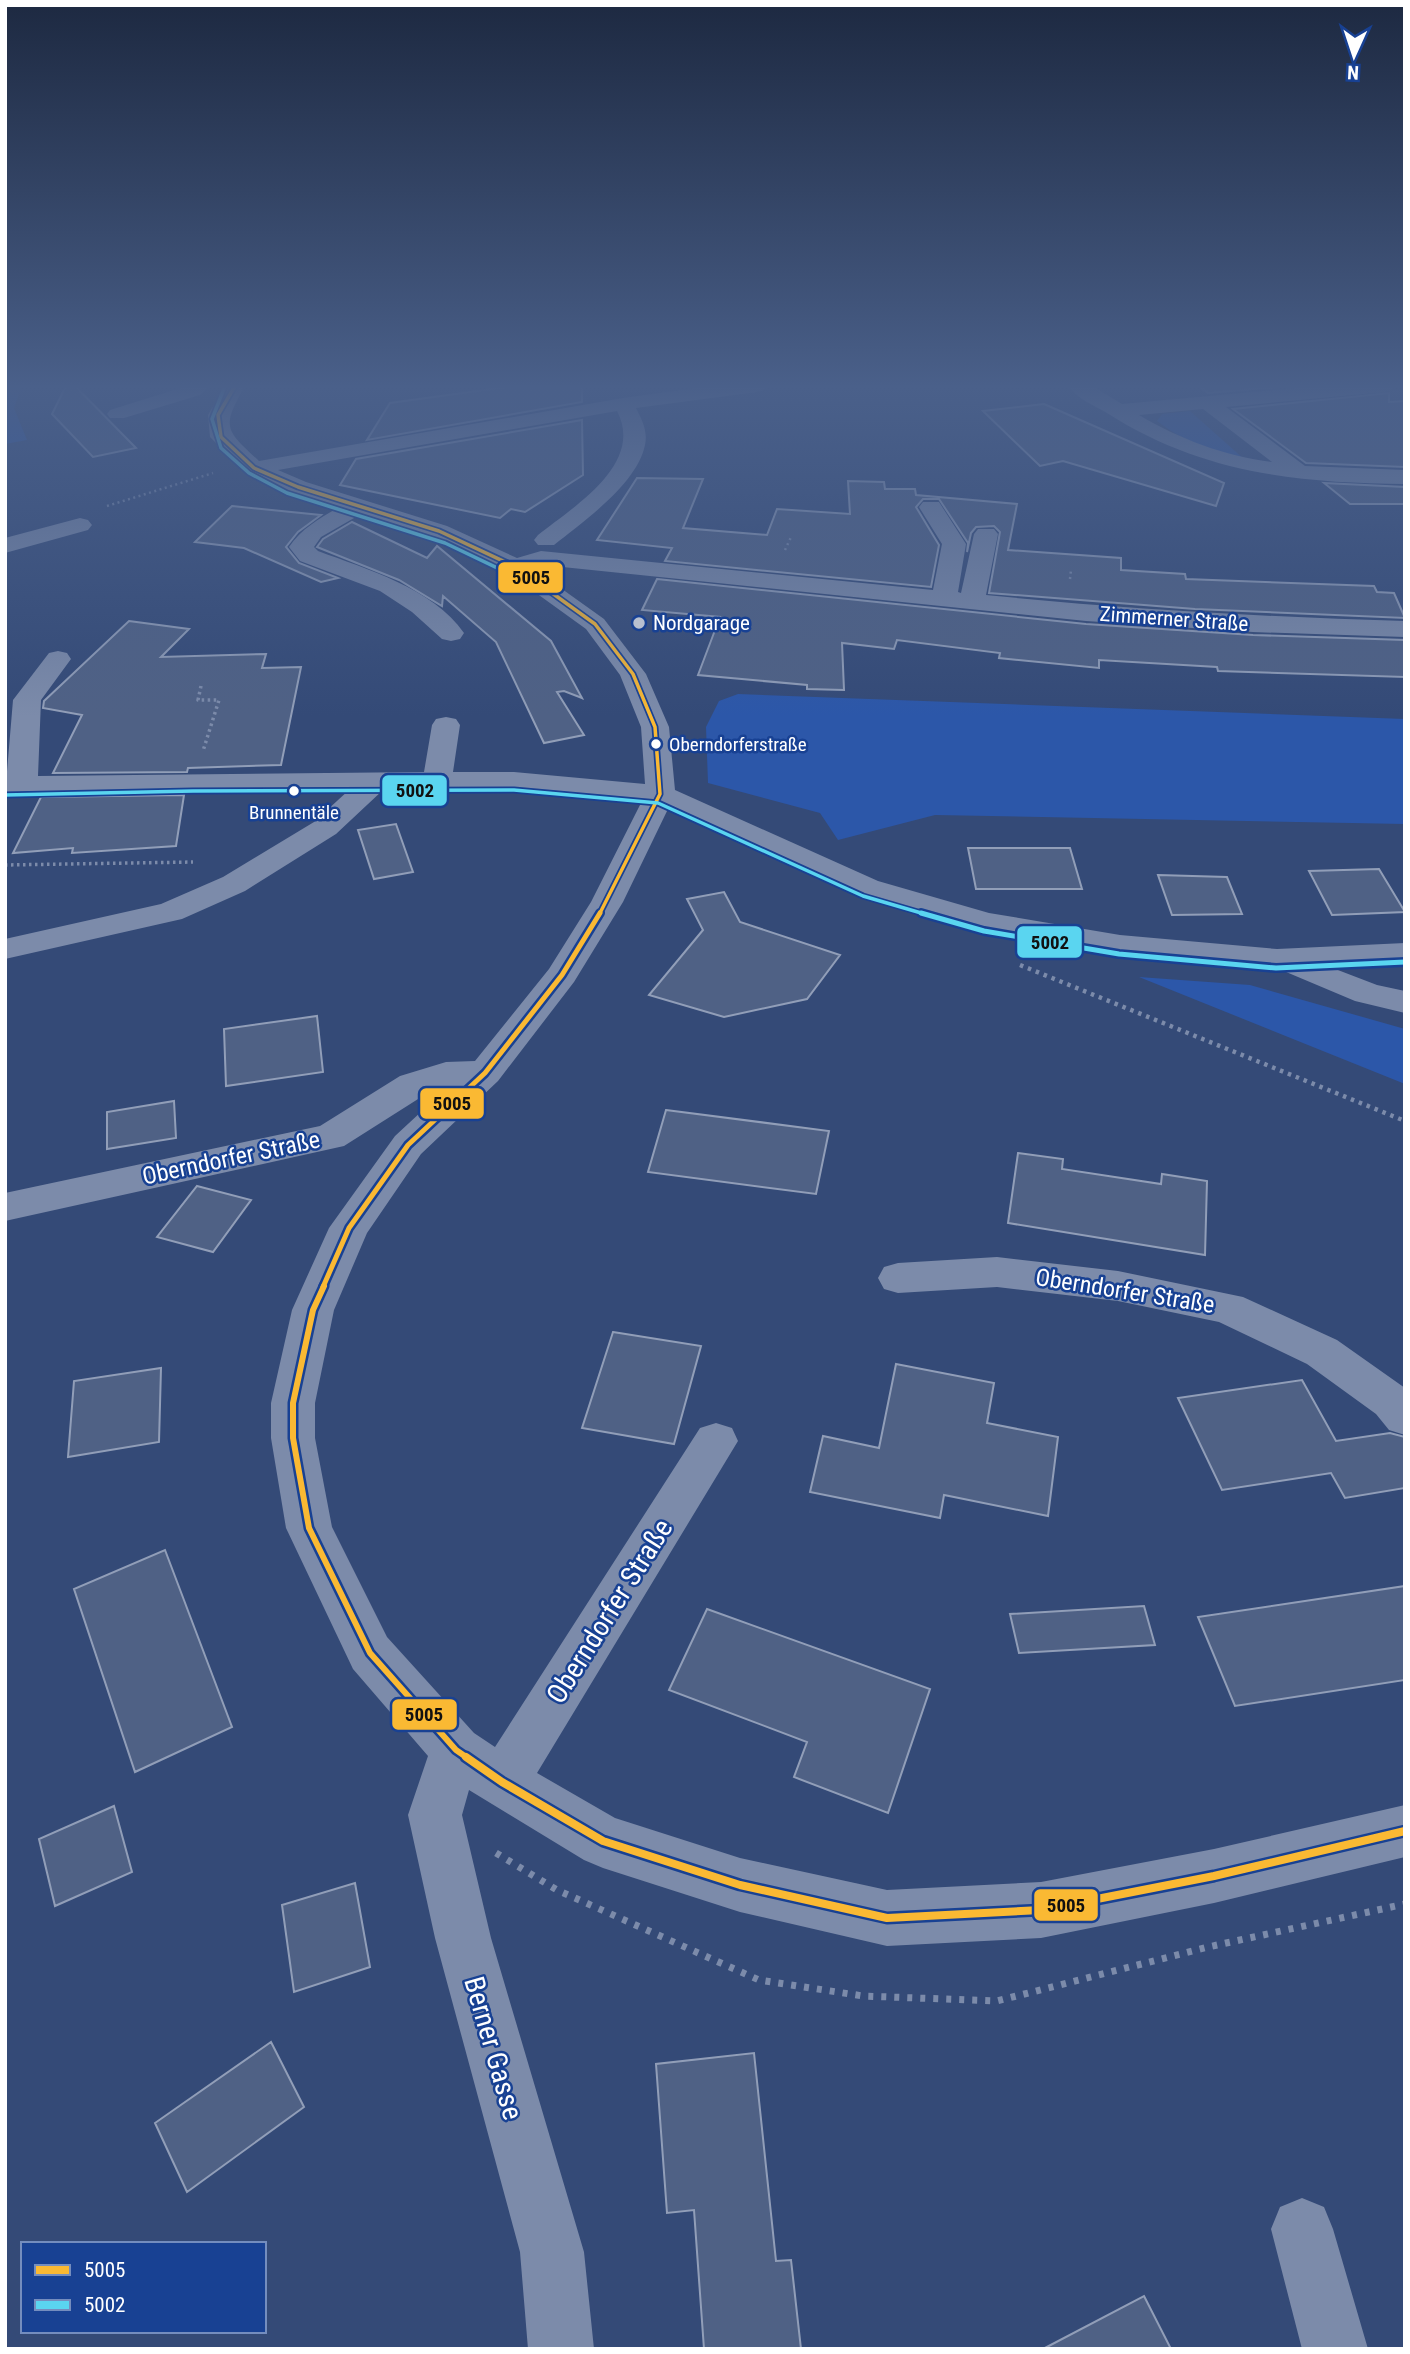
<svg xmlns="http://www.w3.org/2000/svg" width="1410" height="2354" viewBox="0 0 1410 2354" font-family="'Roboto Condensed',sans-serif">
	<rect width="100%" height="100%" fill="#344a77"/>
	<path fill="#2c57a9" d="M5,386H22L14,408L27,440L5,444Z
		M1190,411L1245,460C1212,451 1184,442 1157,421L1162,414Z
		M738,694L1405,719V824L935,815L838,840L820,813L708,783L706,727L719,701Z
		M1139,977L1250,985L1405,1029V1084Z"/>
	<path fill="#4f6185" stroke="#919eb8" stroke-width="2" d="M66,386H75L136,448L93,457L52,414Z
		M514,386H582V402L367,440L390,403Z
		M1199,386H1289L1208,393Z
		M1389,393V402L1405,401V467L1306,463L1233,409Z
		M1044,404L1224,483L1216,506L1063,461L1040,466L983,411Z
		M582,420L583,475L525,512L511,509L500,518L340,485L356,459Z
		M637,478L703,479L683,528L767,535L777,509L850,514L848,481L884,482L885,489H915L916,495L1017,504L1008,550L1121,558V570L1185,574L1186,579L1374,586L1377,592L1394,593L1405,618L1195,609L989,593L1000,532L994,526L976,527L971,533L967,552L968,543L939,499H923L916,507L939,545L931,587L665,561L672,548L597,540Z
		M1324,483L1405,487V504H1350Z
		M232,506L321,515L298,532L286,547L299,563L338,578L321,582L244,548L195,542Z
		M352,522L427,558L437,546L551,641L582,698L564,691L557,692L584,735L544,743L496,642L443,596L442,606L399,580L317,547L323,539Z
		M657,579L1086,624L1253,635L1405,640V677L1218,671L1217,667L1099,660V668L999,658L1000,653L897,640L894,649L842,643L844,690L807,689V685L698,675L720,617L642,610Z
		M129,621L189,629L161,657L266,654L262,668L301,667L281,765L188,768L187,772L53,773L82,715L43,708L44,701Z
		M184,795L176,846L72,853L73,848L13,853L41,797Z
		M396,824L413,872L374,879L358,830Z
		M968,848H1070L1082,889H976Z
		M1379,869L1405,912L1332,915L1309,871Z
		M1158,875L1227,877L1242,914L1172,915Z
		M724,892L740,922L840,955L807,999L724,1017L649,995L703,930L687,899Z
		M317,1016L323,1072L226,1086L224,1029Z
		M174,1101L176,1138L107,1149V1112Z
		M666,1110L829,1131L816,1194L648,1172Z
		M1018,1153L1063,1159L1062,1169L1161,1184L1162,1174L1207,1181L1205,1255L1008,1223Z
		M197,1186L251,1200L213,1252L157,1237Z
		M613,1332L701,1346L674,1444L582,1428Z
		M896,1364L994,1383L987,1423L1058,1437L1048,1516L944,1495L940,1518L810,1492L823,1436L879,1448Z
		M161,1368L159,1442L68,1457L74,1381Z
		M1302,1380L1336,1441L1390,1433L1405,1437V1488L1345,1498L1331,1473L1222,1490L1178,1398Z
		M165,1550L232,1727L135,1772L74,1589Z
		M1405,1586V1680L1235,1706L1198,1617Z
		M1144,1606L1155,1645L1019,1653L1010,1614Z
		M707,1609L930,1689L888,1813L794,1777L807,1742L669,1690Z
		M114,1806L132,1872L55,1906L39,1839Z
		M355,1883L370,1967L294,1992L282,1905Z
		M271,2042L304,2107L187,2192L155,2123Z
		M754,2053L776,2261L791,2260L801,2349H704L694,2210L667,2213L656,2064Z
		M1144,2296L1171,2349H1043Z"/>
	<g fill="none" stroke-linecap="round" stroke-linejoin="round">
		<path stroke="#7c8baa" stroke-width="2.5" stroke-dasharray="2 3.5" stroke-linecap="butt" d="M107,506L213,473
			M785,550L791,537
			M1070,579L1071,570"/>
		<path stroke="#7c8baa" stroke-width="3.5" stroke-dasharray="2.5 3.5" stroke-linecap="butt" d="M201,686L198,700H219L203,751
			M5,865L193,862"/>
		<path stroke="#7c8baa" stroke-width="4.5" stroke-dasharray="3.5 5" stroke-linecap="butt" d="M1020,965L1405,1121"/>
		<path stroke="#7c8baa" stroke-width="7" stroke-dasharray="5 8" stroke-linecap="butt" d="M496,1853L557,1890L759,1980L863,1996L997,2001L1208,1947L1405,1904"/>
		<path fill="#7c8baa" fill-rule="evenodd" d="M187,386H209L200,395L124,418H110L107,414L110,410Z
			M225,386H245C221,428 225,429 259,461L623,398L711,386H767L764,390L757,392L636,408C642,420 648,431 645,445C637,484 584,521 554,545H538L534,540L538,535C573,507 645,464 617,411L278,470L306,482L447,526L517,558L541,551L933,590L942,544L919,507L923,502H939L966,544L958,592L961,593L974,534L978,529H994L998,534L986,595C1125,609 1265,617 1405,621V637L1253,632L1086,621L543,565L534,569L604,619L646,674L669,727L675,790L878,881L989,913L1120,935L1277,949L1405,943V963L1330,967L1377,985L1405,991V1013L1355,1001L1279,969L1120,955L973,929L856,895L668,809L623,902L574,982L498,1081L421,1154L367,1233L334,1310L315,1403V1438L332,1527L387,1637L474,1733L495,1747L700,1428L716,1423L732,1428L738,1441L537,1773L615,1818L740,1858L887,1890L1041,1882L1214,1849L1405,1805V1857L1214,1903L1041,1938L887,1946L740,1912L603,1868L584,1860L469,1790L462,1815L491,1938L584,2252L594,2349H528L520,2252L435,1938L408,1815L428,1756L353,1669L286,1528L271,1438V1403L292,1310L329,1228L395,1136L449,1086L426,1094L344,1146L5,1221V1193L320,1126L400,1076L446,1062L475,1061L549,969L591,902L642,801L514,790H383L336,834L245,891L182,919L5,959V939L161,904L223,877L314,822L349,790L5,795L13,700L49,653L58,651L67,653L71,659L41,700L38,776L424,772L432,725L436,719L446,717L456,719L460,725L453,772H514L645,784L641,727L620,675L586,629L507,572L431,536L361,514L321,537L314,547L318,551C366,569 433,588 464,633L460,639L451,641L442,639L412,612L380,591L300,561L289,547C302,528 319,519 339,507L290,492L246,473L210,437L208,415Z
			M1068,386H1092L1122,404L1318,386H1394L1391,390L1384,392L1226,407L1305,466L1405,470V484C1296,483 1201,473 1107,413C1095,406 1076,398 1068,386ZM1203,409L1272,462C1224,456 1180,439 1139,415Z
			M80,518L88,520L92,525L88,530L5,553V538Z
			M997,1257L1118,1271L1243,1297L1337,1340L1405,1388V1435L1389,1430L1376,1414L1307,1364L1219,1322L1118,1301L997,1287L898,1293L884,1289L878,1278L884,1267L898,1263Z
			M1302,2198L1324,2207L1333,2229L1368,2349H1302L1271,2229L1280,2207Z"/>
		<g stroke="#184193" stroke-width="7">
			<path id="bus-1-far3" d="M235,386L218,415L221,437L254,468L298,487L439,531L516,567L595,624L633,674L655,727L660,794L599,915"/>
		</g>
		<g stroke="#184193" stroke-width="10">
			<path id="bus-1-far2" d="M323,1287L349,1228L408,1145L485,1073L562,975L600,913"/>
		</g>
		<g stroke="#184193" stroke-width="11">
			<path id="bus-1-far1" d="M324,1286L313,1310L293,1403V1438L309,1528L370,1653L456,1750L469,1759"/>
		</g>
		<g stroke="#184193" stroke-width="13">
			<path id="bus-1" d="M466,1757L502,1782L603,1841L740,1885L887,1918L1041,1910L1214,1876L1405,1831"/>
		</g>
		<g stroke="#184193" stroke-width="7">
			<path id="bus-2-far1" d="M225,386L212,419L221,448L249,473L287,493L445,543L512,575
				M5,795L193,791L514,790L658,803L863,896L928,915"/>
		</g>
		<g stroke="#184193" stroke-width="10">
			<path id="bus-2" d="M921,913L984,931L1119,954L1276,968L1405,962"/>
		</g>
		<use href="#bus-1-far3" stroke="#fab933" stroke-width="3.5"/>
		<use href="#bus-1-far2" stroke="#fab933" stroke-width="5"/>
		<use href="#bus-1-far1" stroke="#fab933" stroke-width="6"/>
		<use href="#bus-1" stroke="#fab933" stroke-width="8"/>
		<use href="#bus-2-far1" stroke="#5ad5f0" stroke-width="3.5"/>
		<use href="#bus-2" stroke="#5ad5f0" stroke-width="5"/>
	</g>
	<linearGradient id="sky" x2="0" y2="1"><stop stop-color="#1d2941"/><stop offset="0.54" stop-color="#4a608a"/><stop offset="1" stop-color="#4a608a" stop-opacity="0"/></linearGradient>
	<rect width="1410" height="716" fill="url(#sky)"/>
	<circle fill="#b8c0cf" stroke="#184193" stroke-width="2.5" cx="639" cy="623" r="7"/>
	<g fill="#fff" stroke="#184193" stroke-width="2.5">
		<circle cx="656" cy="744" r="6"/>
		<circle cx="294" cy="791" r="6"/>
	</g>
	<g text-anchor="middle" stroke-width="5" stroke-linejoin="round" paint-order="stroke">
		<g font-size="19" fill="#fff" stroke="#184193" text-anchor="start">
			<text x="669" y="751">Oberndorferstraße</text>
			<text x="294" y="819" text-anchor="middle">Brunnentäle</text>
		</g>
		<g font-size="21" fill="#fff" stroke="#184193">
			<text transform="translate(1174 619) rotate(4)" y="7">Zimmerner Straße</text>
		</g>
		<g font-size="21" fill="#fff" stroke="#184193" text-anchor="start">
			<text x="653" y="630">Nordgarage</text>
		</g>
		<g font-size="24" fill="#fff" stroke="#184193">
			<text transform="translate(231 1158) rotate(-12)" y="8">Oberndorfer Straße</text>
			<text transform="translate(1125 1291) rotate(9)" y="8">Oberndorfer Straße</text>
		</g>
		<g font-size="28" fill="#fff" stroke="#184193">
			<text transform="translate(609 1611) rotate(-58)" y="10">Oberndorfer Straße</text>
			<text transform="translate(494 2048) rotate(74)" y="10">Berner Gasse</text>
		</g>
	</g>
	<g stroke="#184193" stroke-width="2.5">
		<rect x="497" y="561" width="67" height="33" rx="7" fill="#fab933"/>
		<rect x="381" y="774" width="67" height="33" rx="7" fill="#5ad5f0"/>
		<rect x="1016" y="925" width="67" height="34" rx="7" fill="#5ad5f0"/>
		<rect x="419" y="1087" width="66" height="33" rx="7" fill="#fab933"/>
		<rect x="391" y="1698" width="67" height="33" rx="7" fill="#fab933"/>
		<rect x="1033" y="1888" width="66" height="34" rx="7" fill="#fab933"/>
	</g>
	<g font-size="19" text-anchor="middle" font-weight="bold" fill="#111">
		<text x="531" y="584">5005</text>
		<text x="415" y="797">5002</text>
		<text x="1050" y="949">5002</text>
		<text x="452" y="1110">5005</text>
		<text x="424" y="1721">5005</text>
		<text x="1066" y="1912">5005</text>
	</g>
	<rect width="1410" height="2354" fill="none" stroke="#ffffff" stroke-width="14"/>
	<rect x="21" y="2242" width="245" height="91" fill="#184193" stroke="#748dbe" stroke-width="2"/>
	<rect x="35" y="2265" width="35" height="10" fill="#fab933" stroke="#748dbe" stroke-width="2"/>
	<text x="84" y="2277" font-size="21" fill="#ffffff">5005</text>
	<rect x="35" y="2300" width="35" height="10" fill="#5ad5f0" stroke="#748dbe" stroke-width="2"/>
	<text x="84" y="2312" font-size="21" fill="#ffffff">5002</text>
	<g transform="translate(1354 56) rotate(183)" stroke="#184193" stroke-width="5" paint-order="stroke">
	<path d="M0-5L12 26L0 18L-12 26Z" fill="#ffffff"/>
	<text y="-10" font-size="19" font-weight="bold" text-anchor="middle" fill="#ffffff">N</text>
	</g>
</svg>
